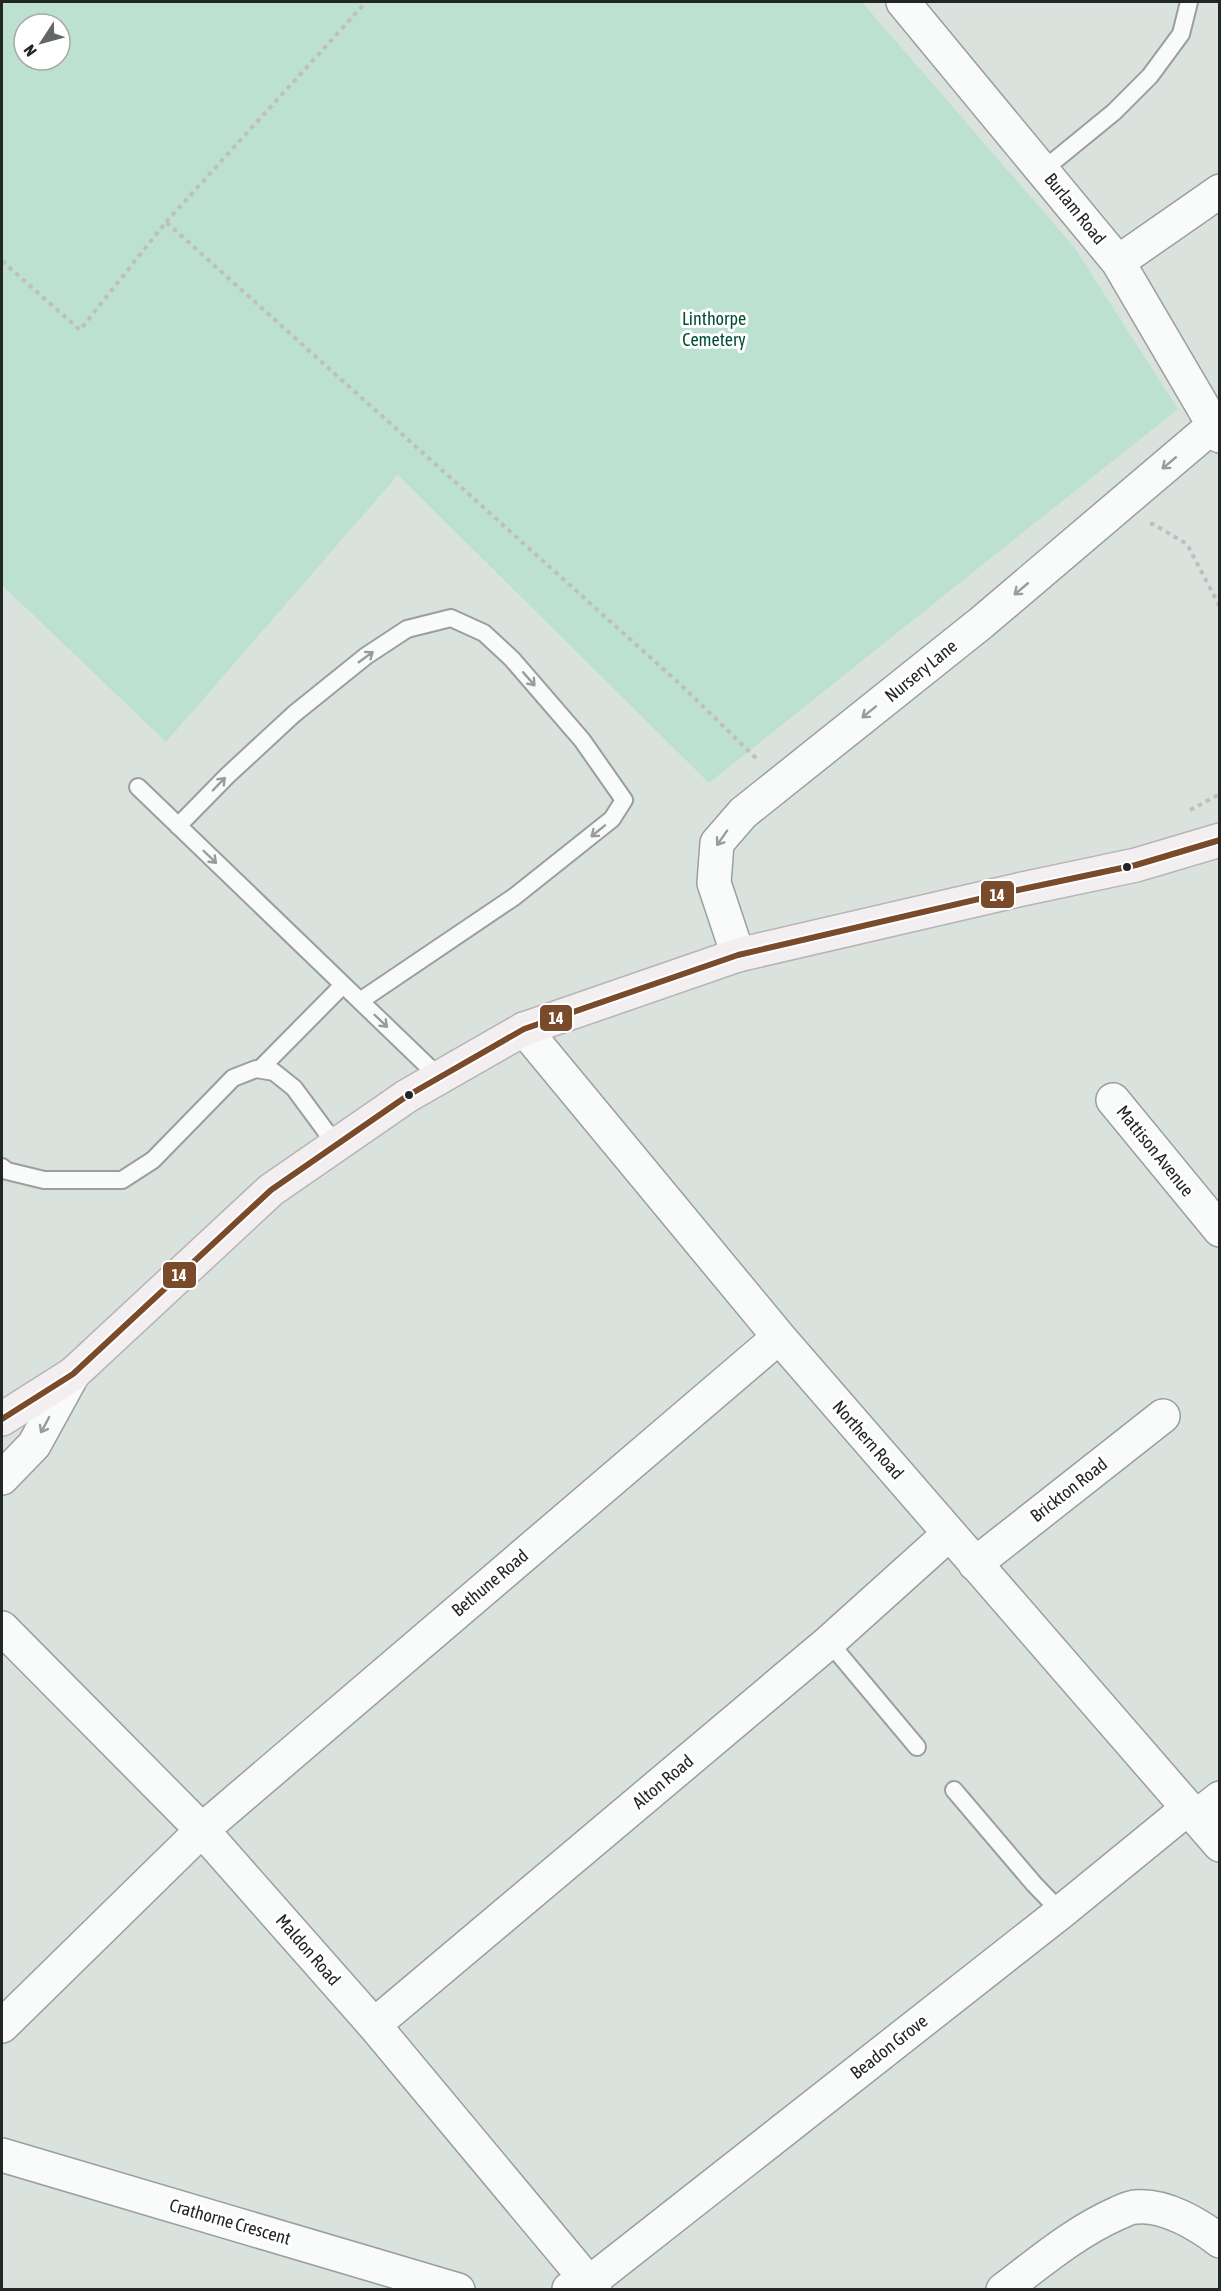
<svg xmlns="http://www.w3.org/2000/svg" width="1221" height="2291" viewBox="0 0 1221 2291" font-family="'Asap Condensed',sans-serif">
	<rect width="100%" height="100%" fill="#dae2de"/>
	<path fill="#bde1d1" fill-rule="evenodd" d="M2,2H862L1074,247L1178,409L709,783L398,475L166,742L2,585ZM24,24H60V60H24Z"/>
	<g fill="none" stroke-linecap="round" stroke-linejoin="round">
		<g stroke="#9a9f9d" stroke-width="20">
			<path id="lane" d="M1043,170L1114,112L1150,76L1181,34L1189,2
				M138,787L439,1077
				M178,826L227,776L294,714L366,656L407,629L451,618L484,633L512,659L582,740L624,800L612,819L514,897L360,1001
				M260,1069L343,985
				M2,1167L7,1171L44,1180H122L153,1160L233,1078L256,1069L274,1072L294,1088L336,1145
				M829,1642L917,1747
				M954,1790L1034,1884L1061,1912"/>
		</g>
		<g stroke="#9a9f9d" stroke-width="36">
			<path id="street" d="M903,2L1118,262L1220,436
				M1118,262L1220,191
				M738,955L714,883L717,843L743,813L981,623L1214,425
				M524,1029L779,1337L1220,1845
				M1113,1100L1220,1230
				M2,1478L34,1445L73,1374
				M975,1564L1163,1416
				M2,1628L202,1830L374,2025L595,2290
				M1196,1817L1220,1798
				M374,2025L829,1642L949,1534
				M2,2026L202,1830L779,1337
				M2,2155L458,2290
				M569,2289L589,2283L1061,1912L1187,1809
				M1003,2290C1040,2262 1075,2232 1118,2213C1123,2211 1130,2207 1136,2207C1164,2204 1198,2224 1220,2241"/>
		</g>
		<g stroke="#b8b3b4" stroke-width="36">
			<path id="primary" d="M2,1419L73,1374L271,1190L407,1096L524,1029L738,955L1018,890L1136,865L1220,840"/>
		</g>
		<path stroke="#bdc0bf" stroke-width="4" stroke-dasharray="4.5 4.5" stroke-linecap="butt" d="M166,222L366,2
			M2,261L80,330L166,222L681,685L757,759
			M1150,524H1153L1187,544L1220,607
			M1190,810L1220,794"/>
		<use href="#lane" stroke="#f9fbfa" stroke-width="16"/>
		<use href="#street" stroke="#f9fbfa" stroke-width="33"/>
		<use href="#primary" stroke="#f3eef0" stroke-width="33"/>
		<g stroke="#fff" stroke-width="10">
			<path id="bus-1" d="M2,1419L73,1374L271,1190L407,1096L524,1029L738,955L1018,890L1136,865L1220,840"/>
		</g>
		<use href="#bus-1" stroke="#7a4b2a" stroke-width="6"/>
	</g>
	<defs><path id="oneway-shaft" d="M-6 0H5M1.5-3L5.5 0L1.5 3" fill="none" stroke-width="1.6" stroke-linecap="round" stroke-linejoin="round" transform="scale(1.5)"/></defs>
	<g stroke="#989c9a">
		<use href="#oneway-shaft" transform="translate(1169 463) rotate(140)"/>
		<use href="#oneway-shaft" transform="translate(1021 589) rotate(140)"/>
		<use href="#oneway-shaft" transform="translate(366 657) rotate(-36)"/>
		<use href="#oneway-shaft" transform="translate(529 679) rotate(49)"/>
		<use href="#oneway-shaft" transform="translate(869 712) rotate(141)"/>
		<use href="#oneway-shaft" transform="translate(219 784) rotate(-46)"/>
		<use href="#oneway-shaft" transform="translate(598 831) rotate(141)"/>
		<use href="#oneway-shaft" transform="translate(722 838) rotate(125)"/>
		<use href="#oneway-shaft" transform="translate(210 857) rotate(44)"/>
		<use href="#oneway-shaft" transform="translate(381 1021) rotate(44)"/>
		<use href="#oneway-shaft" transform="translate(45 1425) rotate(118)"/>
	</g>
	<g fill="#222725" stroke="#fff" stroke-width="2">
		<circle cx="1127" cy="867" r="5"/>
		<circle cx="409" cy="1095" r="5"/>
	</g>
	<g text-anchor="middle" stroke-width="6" stroke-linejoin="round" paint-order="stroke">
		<g font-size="18" fill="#222725" stroke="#fff">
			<text transform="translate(1075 209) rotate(51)" y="6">Burlam Road</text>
			<text transform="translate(921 671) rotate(-39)" y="6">Nursery Lane</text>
			<text transform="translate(1155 1151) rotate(51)" y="6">Mattison Avenue</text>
			<text transform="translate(868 1440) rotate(49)" y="6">Northern Road</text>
			<text transform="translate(1069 1490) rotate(-38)" y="6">Brickton Road</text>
			<text transform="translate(490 1583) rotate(-40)" y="6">Bethune Road</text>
			<text transform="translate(663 1782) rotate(-40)" y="6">Alton Road</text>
			<text transform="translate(308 1950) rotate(49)" y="6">Maldon Road</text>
			<text transform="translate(889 2047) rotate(-38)" y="6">Beadon Grove</text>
			<text transform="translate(230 2222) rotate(16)" y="6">Crathorne Crescent</text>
		</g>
		<g font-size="18" fill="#014d37" stroke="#fff">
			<text x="714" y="325">Linthorpe<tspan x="714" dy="21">Cemetery</tspan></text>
		</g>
	</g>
	<g stroke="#fff" stroke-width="2">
		<rect x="980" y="880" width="35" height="29" rx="6" fill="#7a4b2a"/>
		<rect x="539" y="1004" width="34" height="28" rx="6" fill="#7a4b2a"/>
		<rect x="162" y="1261" width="35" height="28" rx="6" fill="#7a4b2a"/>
	</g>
	<g font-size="16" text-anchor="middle" font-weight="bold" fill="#fff">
		<text x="997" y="901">14</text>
		<text x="556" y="1024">14</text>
		<text x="179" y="1281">14</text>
	</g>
	<rect width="1221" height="2291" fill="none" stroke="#222725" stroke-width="6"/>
	<g transform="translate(42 42) rotate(234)"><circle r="28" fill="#ffffff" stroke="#a7a9a8" stroke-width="1.5"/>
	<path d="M0-4.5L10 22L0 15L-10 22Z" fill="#626866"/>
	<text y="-9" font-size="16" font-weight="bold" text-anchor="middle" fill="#222725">N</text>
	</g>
</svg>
